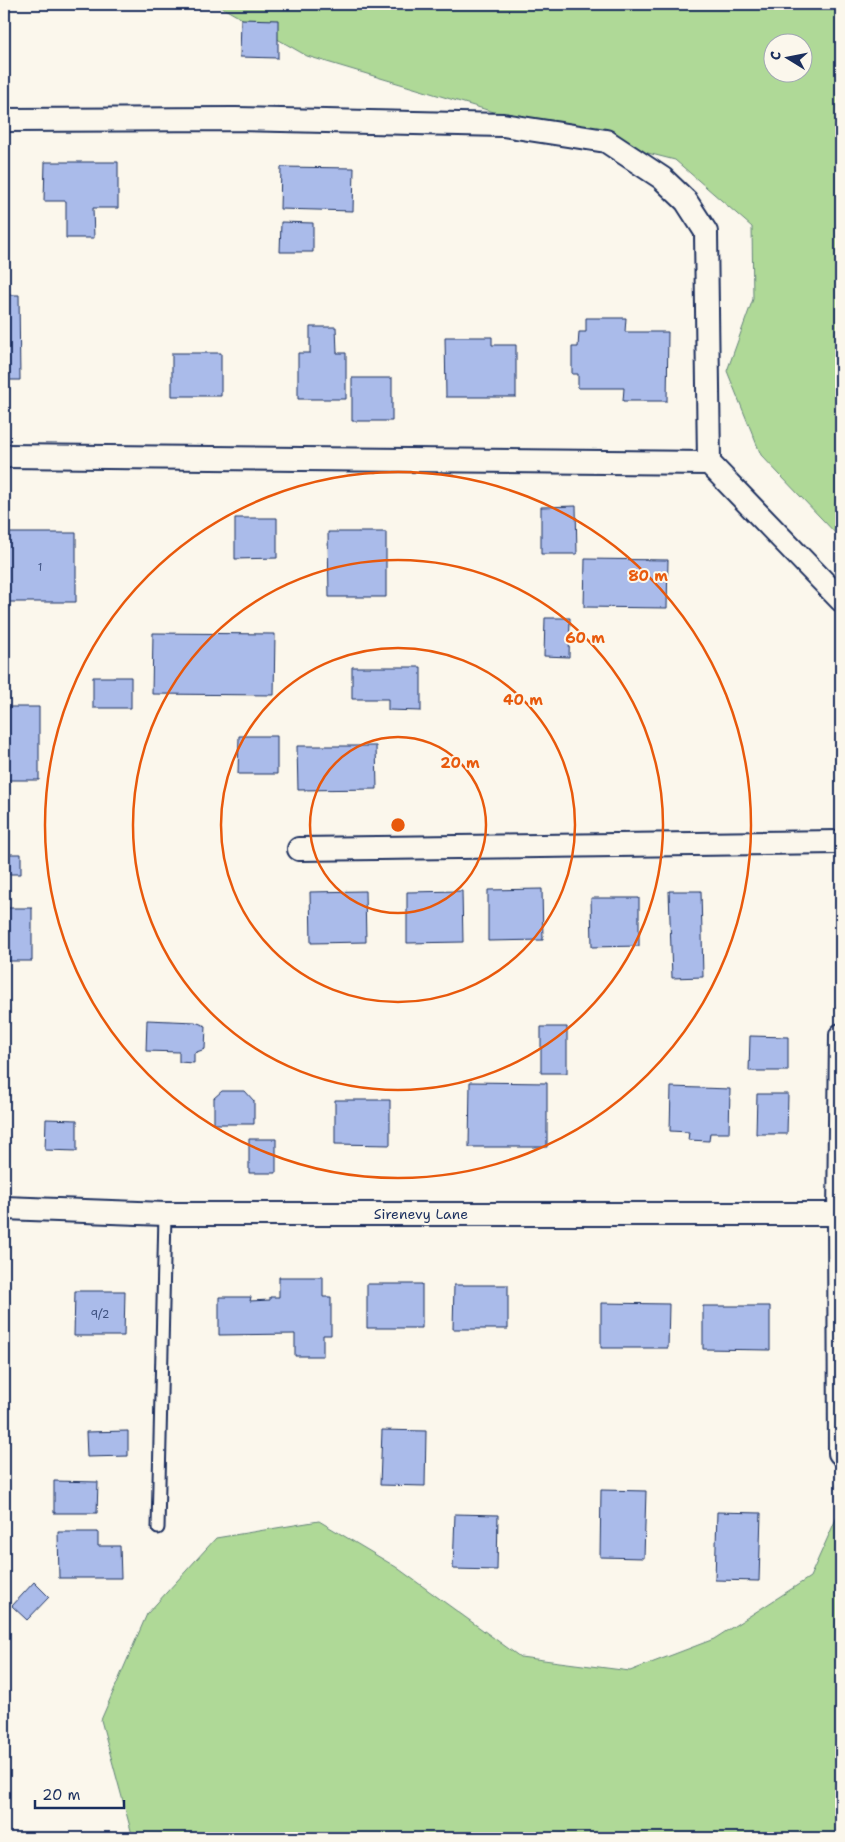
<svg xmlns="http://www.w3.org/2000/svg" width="845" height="1842" viewBox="0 0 845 1842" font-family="'Shantell Sans',sans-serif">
	<rect width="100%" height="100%" fill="#fbf7ec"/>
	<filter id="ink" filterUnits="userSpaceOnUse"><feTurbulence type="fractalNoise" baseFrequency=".02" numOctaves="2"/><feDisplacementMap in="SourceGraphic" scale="10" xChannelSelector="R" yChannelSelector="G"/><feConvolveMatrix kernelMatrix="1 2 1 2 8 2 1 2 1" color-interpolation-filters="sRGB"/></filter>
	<g filter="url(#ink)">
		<path fill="#afd997" stroke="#65847a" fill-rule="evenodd" d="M216,4H841V539L761,455L727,371L753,299L752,227L675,160L534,124L307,56ZM772,42H802V72H772Z
			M841,1508V1838H133L101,1720L147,1614L216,1538L319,1521L396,1567L520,1657L630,1671L714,1639L810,1577Z"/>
		<path fill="#aabbea" stroke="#1b2f5e" d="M241,19L278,20V58L240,57Z
			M45,162H118V208H93L94,238H66V201H44Z
			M281,167L354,168L353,211L280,209Z
			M4,178H8V224H4Z
			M281,222L313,223V252H280Z
			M4,295H19L20,380H4Z
			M586,318H626L625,332H668L667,401H623L624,388H578V374H572V347H578L579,332H586Z
			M310,327H336L337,353H346V399H298V353H310Z
			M445,337H492V345H516V397H446Z
			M172,353H221V396H172Z
			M352,378H392V421H352Z
			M576,506L577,554H541V507Z
			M235,518H277V558L235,559Z
			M328,532H386V597H329Z
			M4,533H76V602H4Z
			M585,559L668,560L667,608L584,607Z
			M545,618H570L569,657L544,656Z
			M153,633L275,634L274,695L152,694Z
			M352,667H421V711L388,710V699H352Z
			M93,677H131V708H93Z
			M4,707H39V780H4Z
			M239,736H277V774H238Z
			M297,746H376L377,789L298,790Z
			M4,854H21V874H4Z
			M542,889L543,940L488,941V890Z
			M365,891L366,942L311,943L310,892Z
			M462,891L463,942L407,943V892Z
			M669,891H701L703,977L672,978Z
			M591,898H639V946L592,947Z
			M4,908H32V961H4Z
			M147,1020L195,1022L206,1026L205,1049L194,1053V1063L179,1062V1052L146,1051Z
			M541,1027H567V1073H541Z
			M750,1036L788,1037V1071H749Z
			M470,1082L547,1083V1147H469Z
			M671,1087L730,1089L729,1133H710L709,1141L688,1140L689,1132L670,1131Z
			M222,1091H245L254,1101V1124H214V1098Z
			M757,1094H788L787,1134H756Z
			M335,1100H390V1145L335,1144Z
			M46,1119L77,1120V1151L45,1150Z
			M249,1139H276V1173H249Z
			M279,1277H323V1297H331V1335H323V1356H295V1334L219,1335V1297H251L250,1301L270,1300V1297H279Z
			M367,1284H422V1328H367Z
			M454,1285H508V1329H453Z
			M75,1291H125L124,1336H74Z
			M601,1303L669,1304L668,1348H601Z
			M703,1306H770V1350L703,1349Z
			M382,1430L426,1431L425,1486L380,1485Z
			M128,1431V1456L87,1457L86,1432Z
			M54,1481L98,1482L97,1513H54Z
			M601,1490L646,1491L644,1558L600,1557Z
			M717,1512L761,1513L759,1581L715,1580Z
			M455,1514L498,1515L497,1570L453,1569Z
			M58,1532H98V1546H120L121,1578H59Z
			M34,1582L49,1597L27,1620L12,1606Z"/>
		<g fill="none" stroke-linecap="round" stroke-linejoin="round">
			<g stroke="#1b2f5e" stroke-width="15">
				<path id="service" d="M158,1528L165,1214"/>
			</g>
			<g stroke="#1b2f5e" stroke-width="26">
				<path id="minor" d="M4,120L235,119L503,125L606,141L662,178L686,201L706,232L709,463L841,600
					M4,456L709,463
					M299,849L841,842
					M4,1208L165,1214H839
					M840,1453L839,1214L841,1035"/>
			</g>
			<use href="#service" stroke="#fbf7ec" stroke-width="11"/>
			<use href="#minor" stroke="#fbf7ec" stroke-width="22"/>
		</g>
	</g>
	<g fill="none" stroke="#e8590c" stroke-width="2.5">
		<circle cx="398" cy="825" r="88"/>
		<circle cx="398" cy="825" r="177"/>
		<circle cx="398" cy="825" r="265"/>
		<circle cx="398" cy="825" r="353"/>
	</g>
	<g text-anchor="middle" stroke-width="4" stroke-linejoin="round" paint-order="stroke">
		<g font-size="11" fill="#3f5281">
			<text x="40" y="571">1</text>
			<text x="100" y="1318">9/2</text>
		</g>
		<g font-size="14" fill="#1b2f5e" stroke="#fbf7ec">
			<text x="421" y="1219">Sirenevy Lane</text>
		</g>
	</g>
	<circle cx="398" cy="825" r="8" fill="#e8590c" stroke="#fbf7ec" stroke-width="2.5"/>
	<g font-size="15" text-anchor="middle" font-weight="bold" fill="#e8590c" stroke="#fbf7ec" stroke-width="4" stroke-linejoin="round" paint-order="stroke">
		<text x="648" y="581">80 m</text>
		<text x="585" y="643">60 m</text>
		<text x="523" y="705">40 m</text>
		<text x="460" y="768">20 m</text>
	</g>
	<rect width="845" height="1842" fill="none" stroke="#fbf7ec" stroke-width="20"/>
	<rect x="10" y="10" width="825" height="1822" fill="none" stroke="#1b2f5e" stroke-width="2" filter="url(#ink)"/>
	<g transform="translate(788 58) rotate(280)"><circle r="24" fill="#fbf7ec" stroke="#a1a7b3"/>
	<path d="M0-4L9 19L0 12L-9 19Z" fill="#1b2f5e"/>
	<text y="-8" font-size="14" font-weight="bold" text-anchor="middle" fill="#1b2f5e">С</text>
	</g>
	<path d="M35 1800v8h89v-8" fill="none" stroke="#1b2f5e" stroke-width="2.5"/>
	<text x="42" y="1800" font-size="15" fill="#1b2f5e" stroke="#fbf7ec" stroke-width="4" paint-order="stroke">20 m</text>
</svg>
